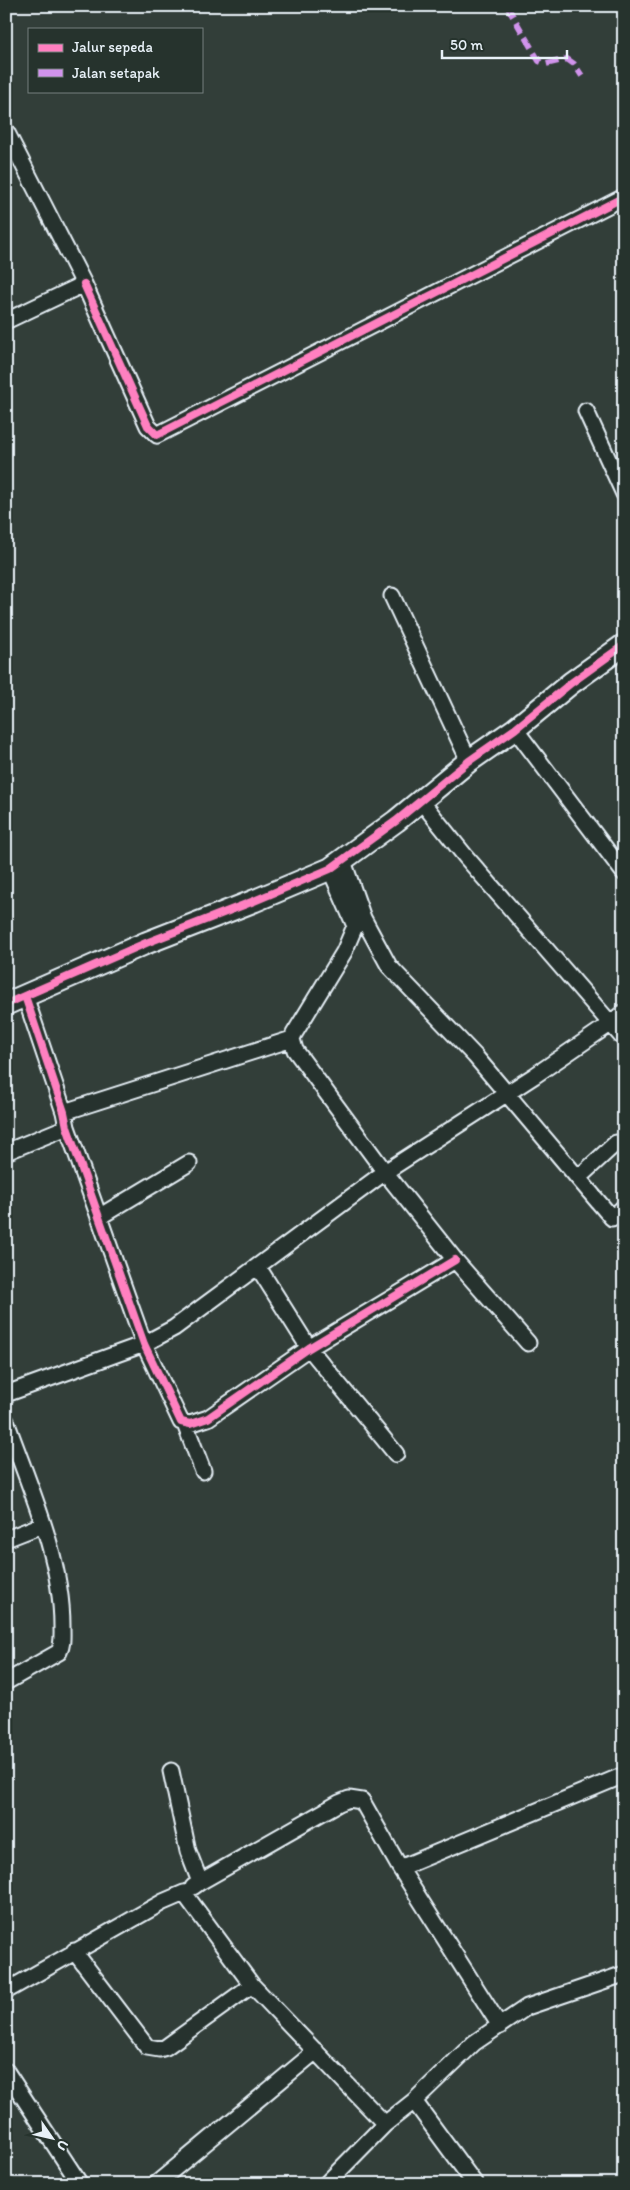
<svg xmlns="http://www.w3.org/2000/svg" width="630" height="2190" viewBox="0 0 630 2190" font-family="Itim,sans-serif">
	<rect width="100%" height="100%" fill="#323e39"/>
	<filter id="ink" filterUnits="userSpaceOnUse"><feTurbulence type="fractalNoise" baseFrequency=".02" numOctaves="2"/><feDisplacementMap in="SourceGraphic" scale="10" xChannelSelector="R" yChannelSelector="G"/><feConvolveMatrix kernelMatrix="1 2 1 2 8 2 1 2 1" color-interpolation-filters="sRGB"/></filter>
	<g filter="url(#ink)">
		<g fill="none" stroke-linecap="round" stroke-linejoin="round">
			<g stroke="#e8f1f8" stroke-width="19">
				<path id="street" d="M6,131L84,284L6,321
					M84,284L148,426L157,435L624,197
					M586,411L624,494
					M392,596L469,761
					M515,729L624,873
					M421,801L466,857L624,1039
					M343,861L363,918L389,966L475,1056L578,1178L616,1143
					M330,869L355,926L344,952L294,1034L292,1039L295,1050L385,1172L455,1260L528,1343
					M25,996L64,1112L67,1127L144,1344L181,1422L190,1424L208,1418L309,1348L455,1260
					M64,1112L292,1039
					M6,1152L67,1127
					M578,1178L612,1218L624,1207
					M99,1217L189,1163
					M258,1267L309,1348L396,1454
					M6,1394L144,1344L174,1328L385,1172L534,1076L610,1024L624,1012
					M6,1421C29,1486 62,1557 62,1626C62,1636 63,1644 59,1652L6,1682
					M185,1424L203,1471
					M6,1539L42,1525
					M171,1771L188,1851L200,1882L193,1887
					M400,1868L624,1775
					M200,1882L339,1803L349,1799L362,1801L400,1868L500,2026
					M74,1951L147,2047L159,2049L166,2047L252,1985
					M6,1991L163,1902L184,1893L252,1985L385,2124
					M6,2071L80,2184
					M414,2101L475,2184
					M156,2184L316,2051
					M326,2184L385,2124L414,2101L474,2043L527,2007L624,1974"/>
			</g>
			<g stroke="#e8f1f8" stroke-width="25">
				<path id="secondary" d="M6,1004L146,943L254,901L330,869L396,821L469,761L515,729L571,683L624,645"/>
			</g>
			<use href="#street" stroke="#26332d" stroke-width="15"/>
			<use href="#secondary" stroke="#26332d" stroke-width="21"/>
			<path stroke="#d193ec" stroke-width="6" stroke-dasharray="12 6" stroke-linecap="butt" d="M507,6L539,61L546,64L567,59L574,64L582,76"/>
			<g stroke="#26332d" stroke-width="11">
				<path id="cycleway" d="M84,284L148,426L157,435L624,197
					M25,996L64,1112L67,1127L144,1344L181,1422L190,1424L208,1418L309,1348L455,1260
					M6,1004L146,943L254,901L330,869L396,821L469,761L515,729L571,683L624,645"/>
			</g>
			<use href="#cycleway" stroke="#ff80c0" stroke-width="8"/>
		</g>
	</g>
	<rect width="630" height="2190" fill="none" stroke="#26332d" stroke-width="25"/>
	<rect x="12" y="12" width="605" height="2165" fill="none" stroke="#e8f1f8" stroke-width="2" filter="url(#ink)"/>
	<rect x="28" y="28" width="175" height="65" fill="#26332d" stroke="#747f7e"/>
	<rect x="38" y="44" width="25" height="8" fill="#ff80c0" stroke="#747f7e"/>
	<text x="72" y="52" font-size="15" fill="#e8f1f8">Jalur sepeda</text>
	<rect x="38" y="69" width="25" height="8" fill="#d193ec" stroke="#747f7e"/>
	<text x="72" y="78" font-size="15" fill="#e8f1f8">Jalan setapak</text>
	<g transform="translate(52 2138) rotate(124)" stroke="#26332d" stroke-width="4" paint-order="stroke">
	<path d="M0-4L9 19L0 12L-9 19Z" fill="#e8f1f8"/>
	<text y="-8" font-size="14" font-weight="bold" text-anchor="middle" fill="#e8f1f8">U</text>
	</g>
	<path d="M442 50v8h125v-8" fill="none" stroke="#e8f1f8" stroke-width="2.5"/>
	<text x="450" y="50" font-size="15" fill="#e8f1f8" stroke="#26332d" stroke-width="4" paint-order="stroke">50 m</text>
</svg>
